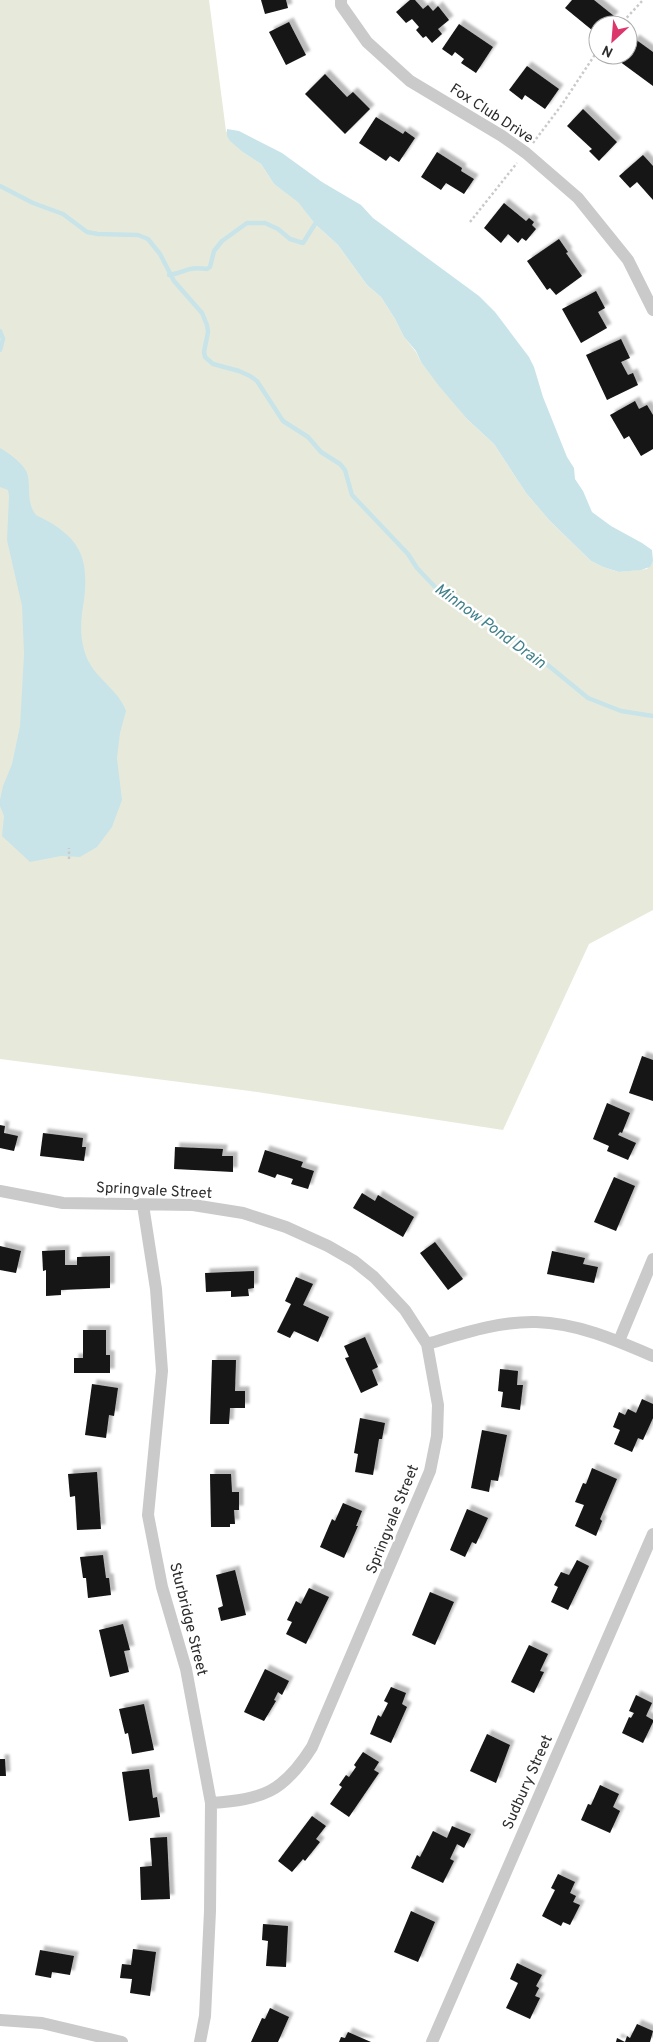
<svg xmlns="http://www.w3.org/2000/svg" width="653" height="2042" viewBox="0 0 653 2042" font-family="Overpass,sans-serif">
	<defs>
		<filter id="shadow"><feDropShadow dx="4.5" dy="-4.5" stdDeviation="1" flood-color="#0004"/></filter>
	</defs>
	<rect width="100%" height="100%" fill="#fff"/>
	<path fill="#e7eadb" d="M0,0H209L226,131L244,153L261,164L274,184L298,201L315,224L338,245L367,285L381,297L395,319L404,337L416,352L421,362L467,419L494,444L526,493L549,520L591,561L603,567L619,572L647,569L653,561V910L589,944L503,1130L250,1091L0,1059Z"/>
	<path fill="#c8e4e9" d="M227,129L239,131L282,153L322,182L361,205L373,218L479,296L495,312L529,357L534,367L543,397L567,457L574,468L575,479L583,491L592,512L611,526L642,543L652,550L653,561L650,567L641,570L619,572L603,567L591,561L549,520L526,493L494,444L467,419L439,386L421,362L416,351L404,337L395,319L381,297L367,285L338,245L315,224L298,202L274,184L261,164L244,153L230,141L227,136Z
		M0,448C9,453 26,465 28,476C30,489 27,504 36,515C77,535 90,554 84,600C81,618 79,634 85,653C93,678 118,688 126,711L120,733L117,758L122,800L112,827L97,847L80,857L61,856L30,862L2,836L4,816L0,806V800L3,786L12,764L20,726L24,654L22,606L7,540L9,496L8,490L0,487Z"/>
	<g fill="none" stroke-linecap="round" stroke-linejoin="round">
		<path stroke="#c8e4e9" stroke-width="4.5" d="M0,186L33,203L63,214L87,232L98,234L138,235L148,239L160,254L174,281L202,313L207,325L208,332L204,352L205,357L213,364L239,371L250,376L257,381L283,421L308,437L321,452L340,464L345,470L352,495L408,554L417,568L436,588L458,604L516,639L588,698L621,711L653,716
			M169,275C187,272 187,266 207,269L210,267L214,251L222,241L247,223H265L278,229L290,239L303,243L315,224
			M0,331L3,339L0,350"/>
	</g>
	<path fill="#141414" filter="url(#shadow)" d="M261,0H286L288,8L265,14Z
		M410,0H415L423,9L428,5L433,11L438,6L449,20L438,29L442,34L432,43L426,36L423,38L416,30L419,27L412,19L406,23L396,12Z
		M572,0H594L614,16L606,25H598V35L565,8Z
		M289,22L306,55L286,65L269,32Z
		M459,24L493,47L476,73L461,63L464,59L455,52L452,56L442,49Z
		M635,39L653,52V86L619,61L623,55H628V48Z
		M527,66L559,89L545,109L525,95L522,100L509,90Z
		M325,74L347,97L353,92L370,109L345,134L305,94Z
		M583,109L617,142L599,161L589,151L592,149L567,126Z
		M376,117L403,134L405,131L415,138L399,162L390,156L386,161L359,143Z
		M437,152L462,168L461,171L474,179L464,194L446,183L441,190L421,177Z
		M643,155L653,166V200L637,182L630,188L619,176Z
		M504,203L526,221L529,218L534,222L532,225L536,229L526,241L522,238L518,243L508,234L501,243L484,228Z
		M559,239L568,252L566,253L582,276L556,295L550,288L547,290L527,261Z
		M596,291L605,308L598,312L607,328L581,343L562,309Z
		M621,339L630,358L621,362L628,375L633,373L638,385L607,400L586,355Z
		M635,401L639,409L647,405L653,415V449L641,456L629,436L624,439L610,415Z
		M642,1056L653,1060V1101L629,1093Z
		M607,1103L630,1113L622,1133L620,1132L618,1135L636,1143L628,1160L607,1151L609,1146L593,1139Z
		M0,1125L5,1126L4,1133L18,1136L14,1151L0,1148Z
		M43,1133L83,1138L82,1147H86L84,1161L40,1156Z
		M175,1147L223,1149L222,1156H233V1172L174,1169Z
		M265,1150L303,1162L301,1167L314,1171L308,1189L291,1184L293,1179L277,1174L275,1178L258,1172Z
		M614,1177L635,1186L616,1231L594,1222Z
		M362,1193L375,1201L378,1195L414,1217L403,1237L353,1208Z
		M435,1242L463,1279L448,1290L420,1253Z
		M0,1246L21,1251L16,1273L0,1270Z
		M65,1250V1265H77V1257L110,1256V1288L61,1290V1295L46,1296V1270L43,1271L42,1251Z
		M552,1251L585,1258L583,1264L598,1267L594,1283L547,1274Z
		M254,1271V1288L248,1289L249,1296L231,1297V1291L206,1292L205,1273Z
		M296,1277L313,1284L303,1305L329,1317L318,1342L294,1331L290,1338L277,1332L291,1304L285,1301Z
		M83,1330H106V1355H110V1373H74V1358H83Z
		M365,1337L378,1367L372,1370L378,1385L361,1393L345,1358L349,1357L344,1346Z
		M212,1360H236L235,1391H245V1408H230L229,1424H210Z
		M500,1369L518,1371L517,1385H523L520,1410L501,1407L503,1392L498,1391Z
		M92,1384L118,1388L114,1416L109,1415L106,1438L85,1435Z
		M642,1399L653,1404V1418L643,1440L638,1438L632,1452L614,1444L620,1430L613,1427L619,1412L625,1415L628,1409L636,1413Z
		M360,1418L385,1423L382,1439H379L373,1475L355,1472L358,1454L354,1453Z
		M482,1430L507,1435L498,1481L491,1480L489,1492L471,1488Z
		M592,1468L617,1479L600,1519L602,1521L596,1536L575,1526L584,1505L575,1502L583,1483L586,1484Z
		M97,1472L101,1529L77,1530L75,1496L70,1497L68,1474Z
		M210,1474H231L232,1492H239V1510H234L235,1524H230V1527H211Z
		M343,1503L362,1511L356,1526H358L344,1558L320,1547L332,1519L335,1521Z
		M467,1509L488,1518L476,1544L472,1542L465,1557L450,1550Z
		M103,1555L106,1578H109L111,1595L88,1598L86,1578H83L80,1557Z
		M577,1560L589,1566L568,1610L551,1602L558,1587L554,1585L561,1572L569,1575Z
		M235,1570L246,1615L221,1621L218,1608L223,1606L216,1575Z
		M309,1588L329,1597L306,1644L286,1634L292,1622L287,1620L296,1601L301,1604Z
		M430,1592L454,1602L435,1645L412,1635Z
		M123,1624L130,1650L124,1651L129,1672L110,1677L99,1630Z
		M529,1645L548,1654L540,1671L544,1672L534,1693L511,1682Z
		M265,1669L289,1681L282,1695L278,1692L274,1700L276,1701L264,1721L244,1712Z
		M391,1687L406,1693L402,1704L407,1707L391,1743L370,1734L378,1715L381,1717L388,1703L384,1701Z
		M636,1695L652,1703L646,1716L653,1720V1722L643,1743L622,1733L629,1717L631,1718L634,1713L629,1711Z
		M144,1704L154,1750L132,1754L128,1733L125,1734L119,1709Z
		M487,1734L510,1745L496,1783L470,1771Z
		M363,1752L379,1762L374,1770L379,1773L349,1817L330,1804L342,1787L339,1785L346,1775L349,1777L356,1767L354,1765Z
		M0,1759H5L6,1776H0Z
		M149,1769L153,1798L157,1797L160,1817L129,1821L122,1772Z
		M600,1785L619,1794L613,1807L620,1811L610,1833L581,1820L588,1804L591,1805Z
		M312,1816L326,1826L316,1839L320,1842L305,1861L303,1859L292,1872L278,1861Z
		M452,1826L471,1834L464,1848L457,1844L450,1859L454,1861L443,1883L411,1868L417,1855L420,1857L433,1831L447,1838Z
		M167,1837L170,1899L141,1900L140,1867L152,1866L150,1838Z
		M558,1874L575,1882L570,1893L576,1896L573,1902L580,1905L570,1925L563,1922L561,1926L542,1916L555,1890L551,1888Z
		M411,1911L435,1922L418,1962L394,1952Z
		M263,1924L288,1926L286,1967L266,1966L268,1941L262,1940Z
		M133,1949L156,1952L150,1996L130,1993L132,1979L120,1978L122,1964L131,1965Z
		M40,1950L74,1956L70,1975L52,1972L51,1978L35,1975Z
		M517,1963L542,1975L536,1986L539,1988L535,1996L540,1998L530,2019L506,2008L518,1983L510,1979Z
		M270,2008L289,2017L278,2042H251L262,2018L265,2019Z
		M637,2024L653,2031L650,2042H616L617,2038L625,2042L627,2036L630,2038Z
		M348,2032L371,2042H339L341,2037L345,2038Z"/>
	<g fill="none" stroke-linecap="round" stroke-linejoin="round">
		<path stroke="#cacaca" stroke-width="2.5" stroke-dasharray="2.5 2.5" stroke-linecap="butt" d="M620,25L643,0
			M533,143L561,106L598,50
			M470,222L517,163
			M69,859V848"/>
		<path stroke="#cacaca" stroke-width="12" d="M341,0V5L367,42L410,81L502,136L526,153L578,198L628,260L653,310
			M0,1191L63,1203L193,1205L243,1213L286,1227L328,1246L354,1261L374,1277L405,1310L427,1344L438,1405L437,1436L430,1471L312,1747C283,1793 263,1799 211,1803
			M143,1205L156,1289L162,1371L148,1515L162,1587L186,1669L211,1803L210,1911L205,2016L200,2042
			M619,1341L653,1259
			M427,1344C461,1334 499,1321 536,1322C577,1323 616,1340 653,1356
			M0,2020L42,2023L122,2042
			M432,2042L653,1534"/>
	</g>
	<g text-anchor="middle" stroke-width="5" stroke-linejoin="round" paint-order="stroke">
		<g font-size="15" fill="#2d2d2d" stroke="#fff">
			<text transform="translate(492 113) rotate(33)" y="5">Fox Club Drive</text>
			<text transform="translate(154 1190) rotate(3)" y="5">Springvale Street</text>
			<text transform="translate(392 1519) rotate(-68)" y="5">Springvale Street</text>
			<text transform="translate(189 1619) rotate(76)" y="5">Sturbridge Street</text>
			<text transform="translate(527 1782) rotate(-66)" y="5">Sudbury Street</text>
		</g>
		<g font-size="16" font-style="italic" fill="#3f808a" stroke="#fff">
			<text transform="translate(491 625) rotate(36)" y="6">Minnow Pond Drain</text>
		</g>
	</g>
	<g transform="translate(613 40) rotate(206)"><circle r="24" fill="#ffffff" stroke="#ababab"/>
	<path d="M0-4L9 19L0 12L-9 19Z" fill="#dc376c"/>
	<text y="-8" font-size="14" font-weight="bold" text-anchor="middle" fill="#2d2d2d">N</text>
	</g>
</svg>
